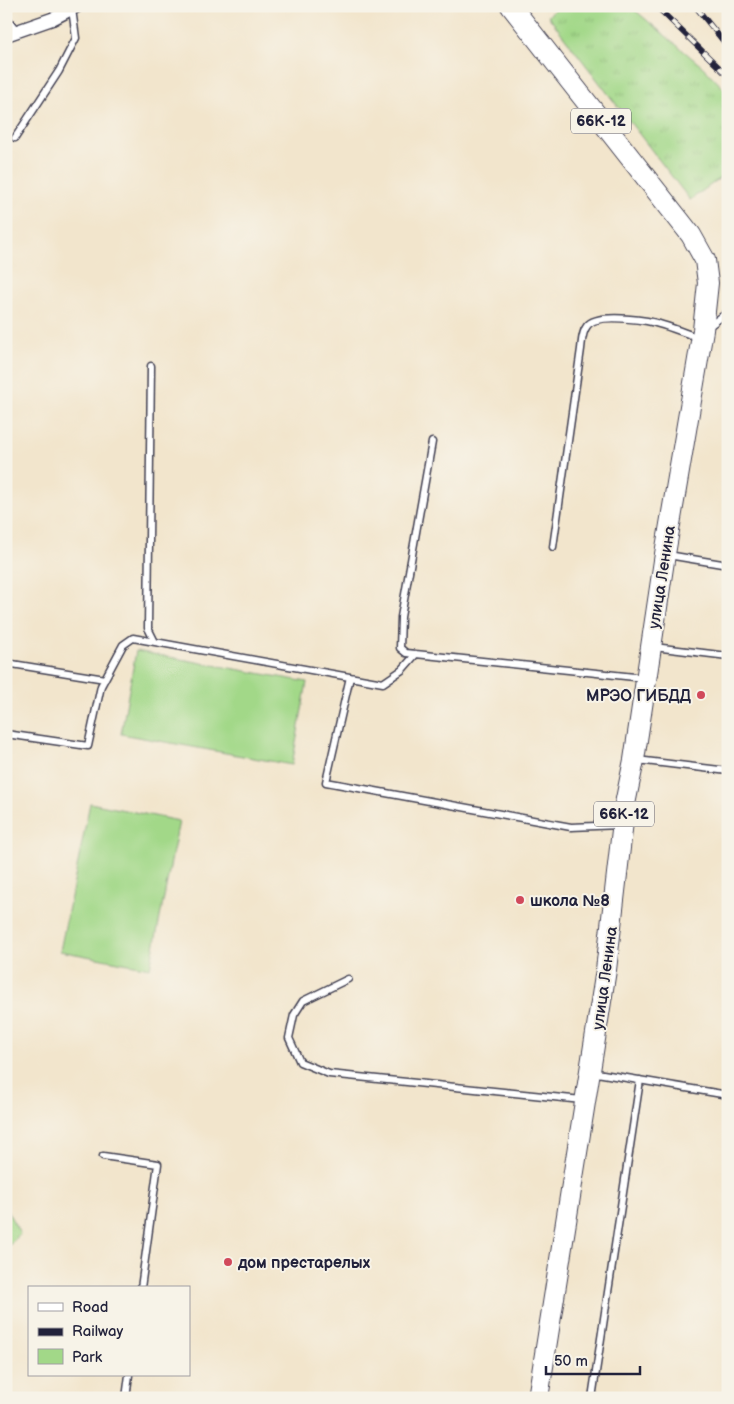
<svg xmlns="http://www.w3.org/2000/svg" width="734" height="1404" viewBox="0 0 734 1404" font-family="'Balsamiq Sans',sans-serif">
	<defs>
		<pattern id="grass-tufts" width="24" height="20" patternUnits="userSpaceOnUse" patternTransform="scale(1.25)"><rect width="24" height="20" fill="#a2d888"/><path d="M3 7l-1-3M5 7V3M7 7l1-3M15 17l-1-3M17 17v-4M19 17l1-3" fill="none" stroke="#8bb976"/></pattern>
	</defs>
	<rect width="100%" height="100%" fill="#f7f3e8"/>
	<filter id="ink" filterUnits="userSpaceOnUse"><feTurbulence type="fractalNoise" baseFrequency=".02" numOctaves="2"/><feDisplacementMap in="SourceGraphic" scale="10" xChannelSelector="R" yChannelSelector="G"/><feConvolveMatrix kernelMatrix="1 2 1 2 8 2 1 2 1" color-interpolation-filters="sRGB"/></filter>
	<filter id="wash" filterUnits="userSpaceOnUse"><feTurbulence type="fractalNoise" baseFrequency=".0096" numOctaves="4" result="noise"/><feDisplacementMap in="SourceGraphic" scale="20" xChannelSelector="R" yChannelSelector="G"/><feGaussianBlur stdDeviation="1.12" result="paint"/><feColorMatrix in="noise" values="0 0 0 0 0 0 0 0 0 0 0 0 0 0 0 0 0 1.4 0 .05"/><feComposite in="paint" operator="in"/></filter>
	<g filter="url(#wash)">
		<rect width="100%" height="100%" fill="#f2e5cc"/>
		<path fill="url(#grass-tufts)" stroke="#627d62" d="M559,6H630L704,68L728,93V179L720,178L690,200L548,16Z"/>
		<path fill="#a2d888" stroke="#627d62" d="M136,651L307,682L292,765L121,734Z
			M90,803L179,821L150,968L60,951Z
			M6,1209L20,1233L6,1249Z"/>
	</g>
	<g filter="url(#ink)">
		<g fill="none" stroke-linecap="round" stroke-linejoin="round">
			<g stroke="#413f51" stroke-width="9">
				<path id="lane" d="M6,17L17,31
					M15,138L59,71L76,38L72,9
					M708,327L728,312
					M151,366L148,628L155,642L383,683L402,670L416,654
					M432,442L401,617L400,648L406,653L644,678
					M553,547L581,349C582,341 582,332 587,326C595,314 633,319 647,321C664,324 682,332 699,338
					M668,555L728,565
					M654,647L728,656
					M6,663L105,679
					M350,677L326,782L571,827L620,825
					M6,734L88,746L101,686L123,645L133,638L155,642
					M637,760L728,771
					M348,979L303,1001L294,1015L289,1038L300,1062L329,1074L582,1100
					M591,1072L728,1095
					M103,1156L158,1164L141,1288
					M126,1398L129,1375
					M592,1398L640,1080"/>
			</g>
			<g stroke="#413f51" stroke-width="15">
				<path id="street" d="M6,35L52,19L77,6"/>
			</g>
			<g stroke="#413f51" stroke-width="22">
				<path id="primary" d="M511,6L691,235L705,260L708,283L703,330L665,554L634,760L625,804L606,970L538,1398"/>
			</g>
			<use href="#lane" stroke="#fff" stroke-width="6"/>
			<use href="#street" stroke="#fff" stroke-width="12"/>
			<use href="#primary" stroke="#fff" stroke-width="20"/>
			<g stroke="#22223b" stroke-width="5.5">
				<path id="rail" d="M656,6L728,76
					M695,6L728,47"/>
			</g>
			<use href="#rail" stroke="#f7f3e8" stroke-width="4" stroke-dasharray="11" stroke-linecap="butt"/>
		</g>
	</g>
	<g fill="#d1495b" stroke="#f7f3e8" stroke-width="2">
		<circle cx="701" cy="695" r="5"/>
		<circle cx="520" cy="900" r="5"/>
		<circle cx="228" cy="1262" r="5"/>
	</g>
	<g text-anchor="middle" stroke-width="4" stroke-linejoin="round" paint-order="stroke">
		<g fill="#f7f3e8" stroke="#62616f" stroke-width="1">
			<rect x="571" y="108.5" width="60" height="25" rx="4"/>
			<rect x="594" y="801.5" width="60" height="25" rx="4"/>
		</g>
		<g font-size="15" font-weight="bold" fill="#22223b">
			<text x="601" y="126">66К-12</text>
			<text x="624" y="819">66К-12</text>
		</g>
		<g font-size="16" fill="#22223b" stroke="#f7f3e8">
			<text transform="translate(661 577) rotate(-81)" y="6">улица Ленина</text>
			<text transform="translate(604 978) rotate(-82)" y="6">улица Ленина</text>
		</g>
		<g font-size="16" font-weight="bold" fill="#22223b" stroke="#f7f3e8" text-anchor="start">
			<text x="691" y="701" text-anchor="end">МРЭО ГИБДД</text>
			<text x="530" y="906">школа №8</text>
			<text x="238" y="1268">дом престарелых</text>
		</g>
	</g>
	<rect width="734" height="1404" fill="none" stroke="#f7f3e8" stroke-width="25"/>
	<rect x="28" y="1286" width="162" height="90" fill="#f7f3e8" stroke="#a29fa3"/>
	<rect x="38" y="1303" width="25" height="8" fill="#ffffff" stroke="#a29fa3"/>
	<text x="72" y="1312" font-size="15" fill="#22223b">Road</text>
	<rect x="38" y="1328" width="25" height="8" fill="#22223b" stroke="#a29fa3"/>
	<text x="72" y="1336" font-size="15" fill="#22223b">Railway</text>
	<rect x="38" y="1349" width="25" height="15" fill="#a2d888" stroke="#a29fa3"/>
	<text x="72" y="1362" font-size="15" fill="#22223b">Park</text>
	<path d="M546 1366v8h94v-8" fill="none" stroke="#22223b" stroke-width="2.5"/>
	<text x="554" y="1366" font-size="15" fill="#22223b" stroke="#f7f3e8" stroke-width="4" paint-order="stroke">50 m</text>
</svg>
